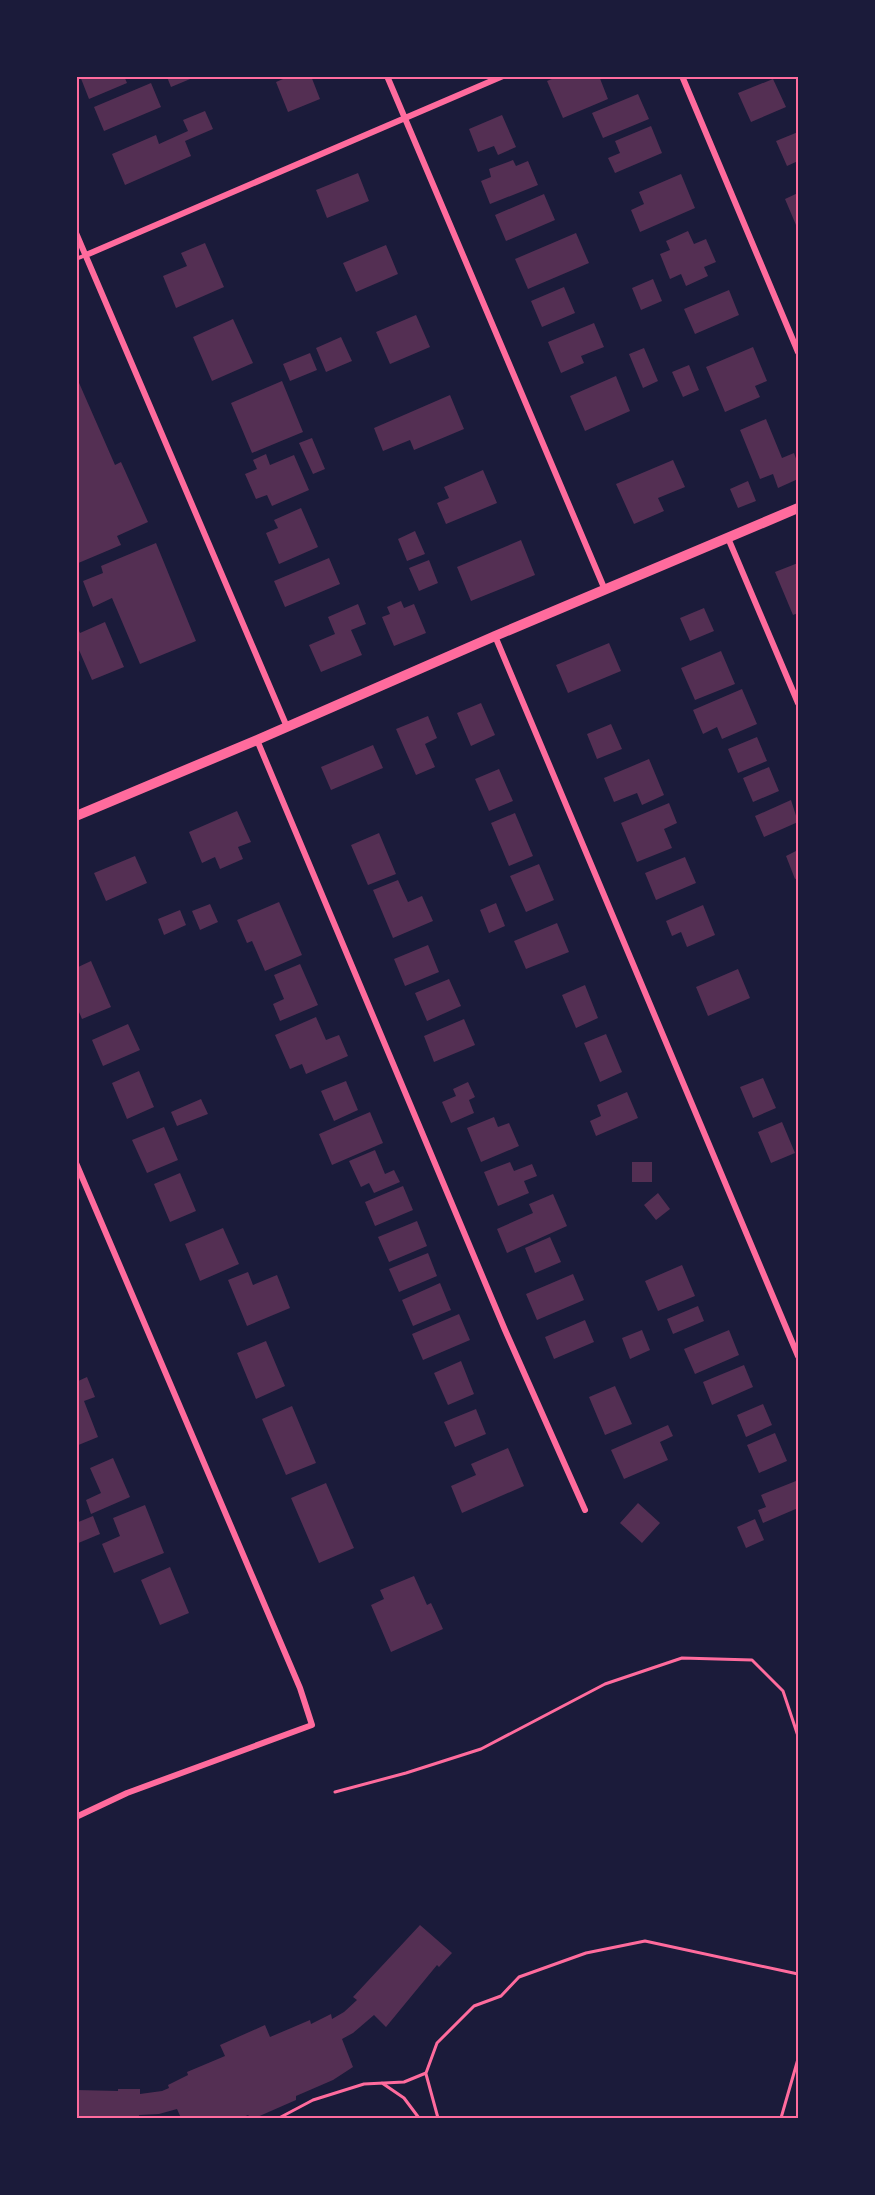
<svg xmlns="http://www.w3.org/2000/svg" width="875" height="2195" viewBox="0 0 875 2195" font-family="'IBM Plex Serif',serif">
	<rect width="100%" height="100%" fill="#1b1b3a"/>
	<path fill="#542f53" d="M80,76H124L127,83L89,99Z
		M290,76H311L320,99L288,112L276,82Z
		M559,76H599L608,99L563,118L547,81Z
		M167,77H195L171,87Z
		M773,79L786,107L751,122L738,93Z
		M151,83L161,107L104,131L94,107Z
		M638,94L649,119L603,138L592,113Z
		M205,111L213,129L185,141L191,156L125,185L112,154L156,135L159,144L188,131L183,120Z
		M502,115L516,147L498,155L494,146L478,152L469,129Z
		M651,126L662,153L615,173L608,158L620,153L615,141Z
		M798,132V161L787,166L776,141Z
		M513,160L516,166L528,161L538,185L490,204L481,181L491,177L489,169Z
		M358,173L369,201L327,218L316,190Z
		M681,174L695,208L640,232L631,210L644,204L639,192Z
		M798,193V224L796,225L785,199Z
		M544,194L555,220L506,241L495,215Z
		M688,231L694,244L706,239L716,262L704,267L708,276L686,286L681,274L670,279L660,254L670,250L666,241Z
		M576,233L589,263L528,289L515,259Z
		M205,243L224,287L176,308L163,276L187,266L181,253Z
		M386,245L398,274L356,292L343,263Z
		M653,279L662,301L641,310L632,288Z
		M564,287L575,313L542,327L531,301Z
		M729,290L739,315L695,334L684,309Z
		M416,315L430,347L390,364L376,332Z
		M233,319L253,363L212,381L193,337Z
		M594,323L604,347L581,356L584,363L561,373L548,342Z
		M341,337L352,361L326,372L316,348Z
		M753,347L767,381L755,386L760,397L725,412L706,367Z
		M644,348L658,381L643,388L629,354Z
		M310,353L317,370L290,381L283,364Z
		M689,365L699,390L683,397L672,372Z
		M76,376L115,465L121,462L148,522L117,536L121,545L76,564Z
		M616,376L630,411L585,431L570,396Z
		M282,381L303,432L252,453L231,403Z
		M450,395L464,429L414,450L410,440L383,451L374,428Z
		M766,419L782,458L794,453L798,464V479L778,488L773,474L760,479L740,430Z
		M312,438L325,469L313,474L299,443Z
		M266,454L270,465L294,455L309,490L272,506L267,495L256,499L245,474L257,469L253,460Z
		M673,460L685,487L658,498L664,511L634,524L616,484Z
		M483,470L497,503L446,524L437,503L449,498L444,487Z
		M748,481L756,501L738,508L730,489Z
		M301,508L318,547L279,564L266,533L278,528L274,520Z
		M415,531L425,554L407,561L398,539Z
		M521,540L535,575L471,601L457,567Z
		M156,543L196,641L140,664L112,598L93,607L83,581L103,573L101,566Z
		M329,558L340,584L285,607L274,581Z
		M429,560L438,583L419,591L409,568Z
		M798,563V613L793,615L775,572Z
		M401,601L404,608L414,604L426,633L394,646L382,617L390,614L387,607Z
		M358,604L366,624L351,630L362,655L321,672L309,645L335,634L328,617Z
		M704,608L714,631L690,641L680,618Z
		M105,622L124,667L92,680L76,643V625L80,633Z
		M609,643L621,671L568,693L556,665Z
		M721,651L735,684L695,700L681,668Z
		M742,689L757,724L722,739L717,727L703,734L693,710Z
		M481,703L495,735L471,746L457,713Z
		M428,716L437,738L425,744L435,767L416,775L396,729Z
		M611,724L622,749L597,759L587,734Z
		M757,737L767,761L738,773L728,749Z
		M373,745L383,768L331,790L321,767Z
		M649,759L664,795L642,805L637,793L614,802L604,778Z
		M769,767L779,791L753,802L743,778Z
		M499,769L513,801L489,811L475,779Z
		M791,800L798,822L764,837L755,816Z
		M669,803L677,823L664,829L672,848L637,862L621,823Z
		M237,811L251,842L238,847L243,859L220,869L215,857L202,863L189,832Z
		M515,813L533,856L509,866L491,823Z
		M379,833L396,874L368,885L351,845Z
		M798,850V878L795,879L786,856Z
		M135,856L147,883L106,901L94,873Z
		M685,857L696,883L656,900L645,873Z
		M539,864L554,900L526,912L510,876Z
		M398,880L408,902L422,896L433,921L393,938L373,890Z
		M279,902L302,955L265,971L252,941L247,943L237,920Z
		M496,903L505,926L489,933L480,910Z
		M210,904L218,922L200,930L192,911Z
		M703,905L715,935L687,947L681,932L672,936L666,921Z
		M180,910L186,925L164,935L158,919Z
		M557,923L569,952L526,969L514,941Z
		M428,945L439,972L405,986L394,959Z
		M91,961L111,1007L82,1019L76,1005V968Z
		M300,964L318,1005L280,1021L273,1004L284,999L274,975Z
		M738,969L750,998L708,1016L696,987Z
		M449,979L461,1006L427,1021L415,993Z
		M585,985L598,1018L576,1028L562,995Z
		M316,1017L326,1040L339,1035L348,1056L306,1074L302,1064L290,1069L275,1035Z
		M464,1019L475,1045L434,1062L424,1036Z
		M128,1024L140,1050L103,1066L92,1040Z
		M606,1034L622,1072L600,1082L584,1043Z
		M139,1071L154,1107L127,1119L112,1083Z
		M763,1078L776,1108L753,1118L740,1087Z
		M346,1081L358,1110L334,1121L321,1091Z
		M468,1082L475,1097L469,1100L474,1113L451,1123L442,1102L456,1096L453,1089Z
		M627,1092L638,1118L596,1136L590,1121L601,1116L597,1105Z
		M201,1099L208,1114L177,1126L171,1112Z
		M370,1112L383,1143L332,1165L319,1134Z
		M494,1117L498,1127L509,1123L519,1146L481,1162L467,1128Z
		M782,1122L795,1153L771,1163L758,1132Z
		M164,1127L178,1160L147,1173L132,1140Z
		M375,1150L385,1174L394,1170L400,1182L374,1193L369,1183L361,1187L349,1161Z
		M510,1162L514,1171L532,1164L537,1176L524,1181L529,1193L498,1206L484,1172Z
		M632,1162H652V1182H632Z
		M180,1173L196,1211L170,1222L154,1184Z
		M403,1186L413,1210L375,1226L365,1202Z
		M658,1193L670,1209L656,1220L644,1205Z
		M553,1194L567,1226L507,1253L497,1229L533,1213L529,1204Z
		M417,1221L427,1246L389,1262L378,1237Z
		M223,1228L239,1264L200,1281L185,1244Z
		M550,1237L561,1262L535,1273L525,1248Z
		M428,1253L437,1276L399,1292L389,1269Z
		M682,1265L695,1296L658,1311L645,1281Z
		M248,1272L253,1285L277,1275L290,1308L247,1326L228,1280Z
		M573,1274L584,1300L537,1320L526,1294Z
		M440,1283L451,1310L413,1326L402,1300Z
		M698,1306L704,1321L673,1334L667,1319Z
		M459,1314L470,1340L423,1360L412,1334Z
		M585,1320L594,1342L554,1359L545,1337Z
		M642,1330L650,1350L630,1359L622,1338Z
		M729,1330L739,1355L695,1374L684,1349Z
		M266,1341L285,1386L256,1399L237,1353Z
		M461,1361L474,1394L448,1405L434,1373Z
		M744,1365L753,1387L712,1405L703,1382Z
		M87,1377L95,1397L84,1401L98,1437L76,1446V1382Z
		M615,1386L632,1424L605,1435L589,1397Z
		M763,1404L772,1425L746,1437L737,1415Z
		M292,1406L316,1463L286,1475L262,1419Z
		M476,1409L486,1434L455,1447L444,1422Z
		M668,1425L673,1436L660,1442L668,1460L624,1479L611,1450Z
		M775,1433L787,1461L759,1473L747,1445Z
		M508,1448L524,1486L462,1513L451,1486L476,1475L471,1464Z
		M113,1458L130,1497L91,1514L86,1500L101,1493L90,1468Z
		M796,1481L798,1487V1508L763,1523L758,1510L766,1507L761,1495Z
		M326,1483L354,1548L319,1563L291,1498Z
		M638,1503L660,1523L642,1543L620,1523Z
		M145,1505L164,1553L114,1573L102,1544L120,1536L113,1518Z
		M93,1516L100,1534L76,1544V1523Z
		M755,1519L764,1540L746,1548L737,1527Z
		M170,1567L189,1613L160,1625L141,1580Z
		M414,1576L427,1605L431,1603L443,1629L391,1652L371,1605L384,1599L380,1590Z
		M420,1925L452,1953L439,1967L437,1965L386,2027L374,2015L353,2033L342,2039L353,2067L333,2080L296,2096V2100L255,2118H251L248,2115L241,2118H181L177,2109L159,2114L139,2115V2118H76V2090L118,2091V2089H140V2094L162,2091L169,2088L168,2085L188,2075L187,2072L225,2056L220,2045L265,2025L270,2037L310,2020L311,2024L331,2014L332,2019L344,2012L357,2000L353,1997Z"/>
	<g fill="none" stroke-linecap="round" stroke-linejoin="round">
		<path stroke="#ff6b9d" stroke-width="3" d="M335,1792L406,1773L481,1749L605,1684L682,1658L752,1660L783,1691L798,1736
			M426,2074L438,2118
			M382,2083L404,2098L419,2118
			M279,2118L313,2100L364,2084L404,2082L426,2073L437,2043L474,2006L501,1996L519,1977L586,1953L645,1941L798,1974
			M781,2118L798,2059"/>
		<path stroke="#ff6b9d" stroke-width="4" d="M76,259L86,255"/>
		<path stroke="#ff6b9d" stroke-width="6" d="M387,76L605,590
			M682,76L798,352
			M76,233L287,727
			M86,255L503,76
			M728,538L798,703
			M495,636L798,1356
			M257,740L505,1330L585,1510
			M76,1163L300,1688L312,1725L127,1793L76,1817"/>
		<path stroke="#ff6b9d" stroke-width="10" d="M76,816L257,740L495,636L798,508"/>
	</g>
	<rect width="875" height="2195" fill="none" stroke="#1b1b3a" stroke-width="156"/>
	<rect x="78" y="78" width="719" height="2039" fill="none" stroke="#ff6b9d" stroke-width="2"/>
</svg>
